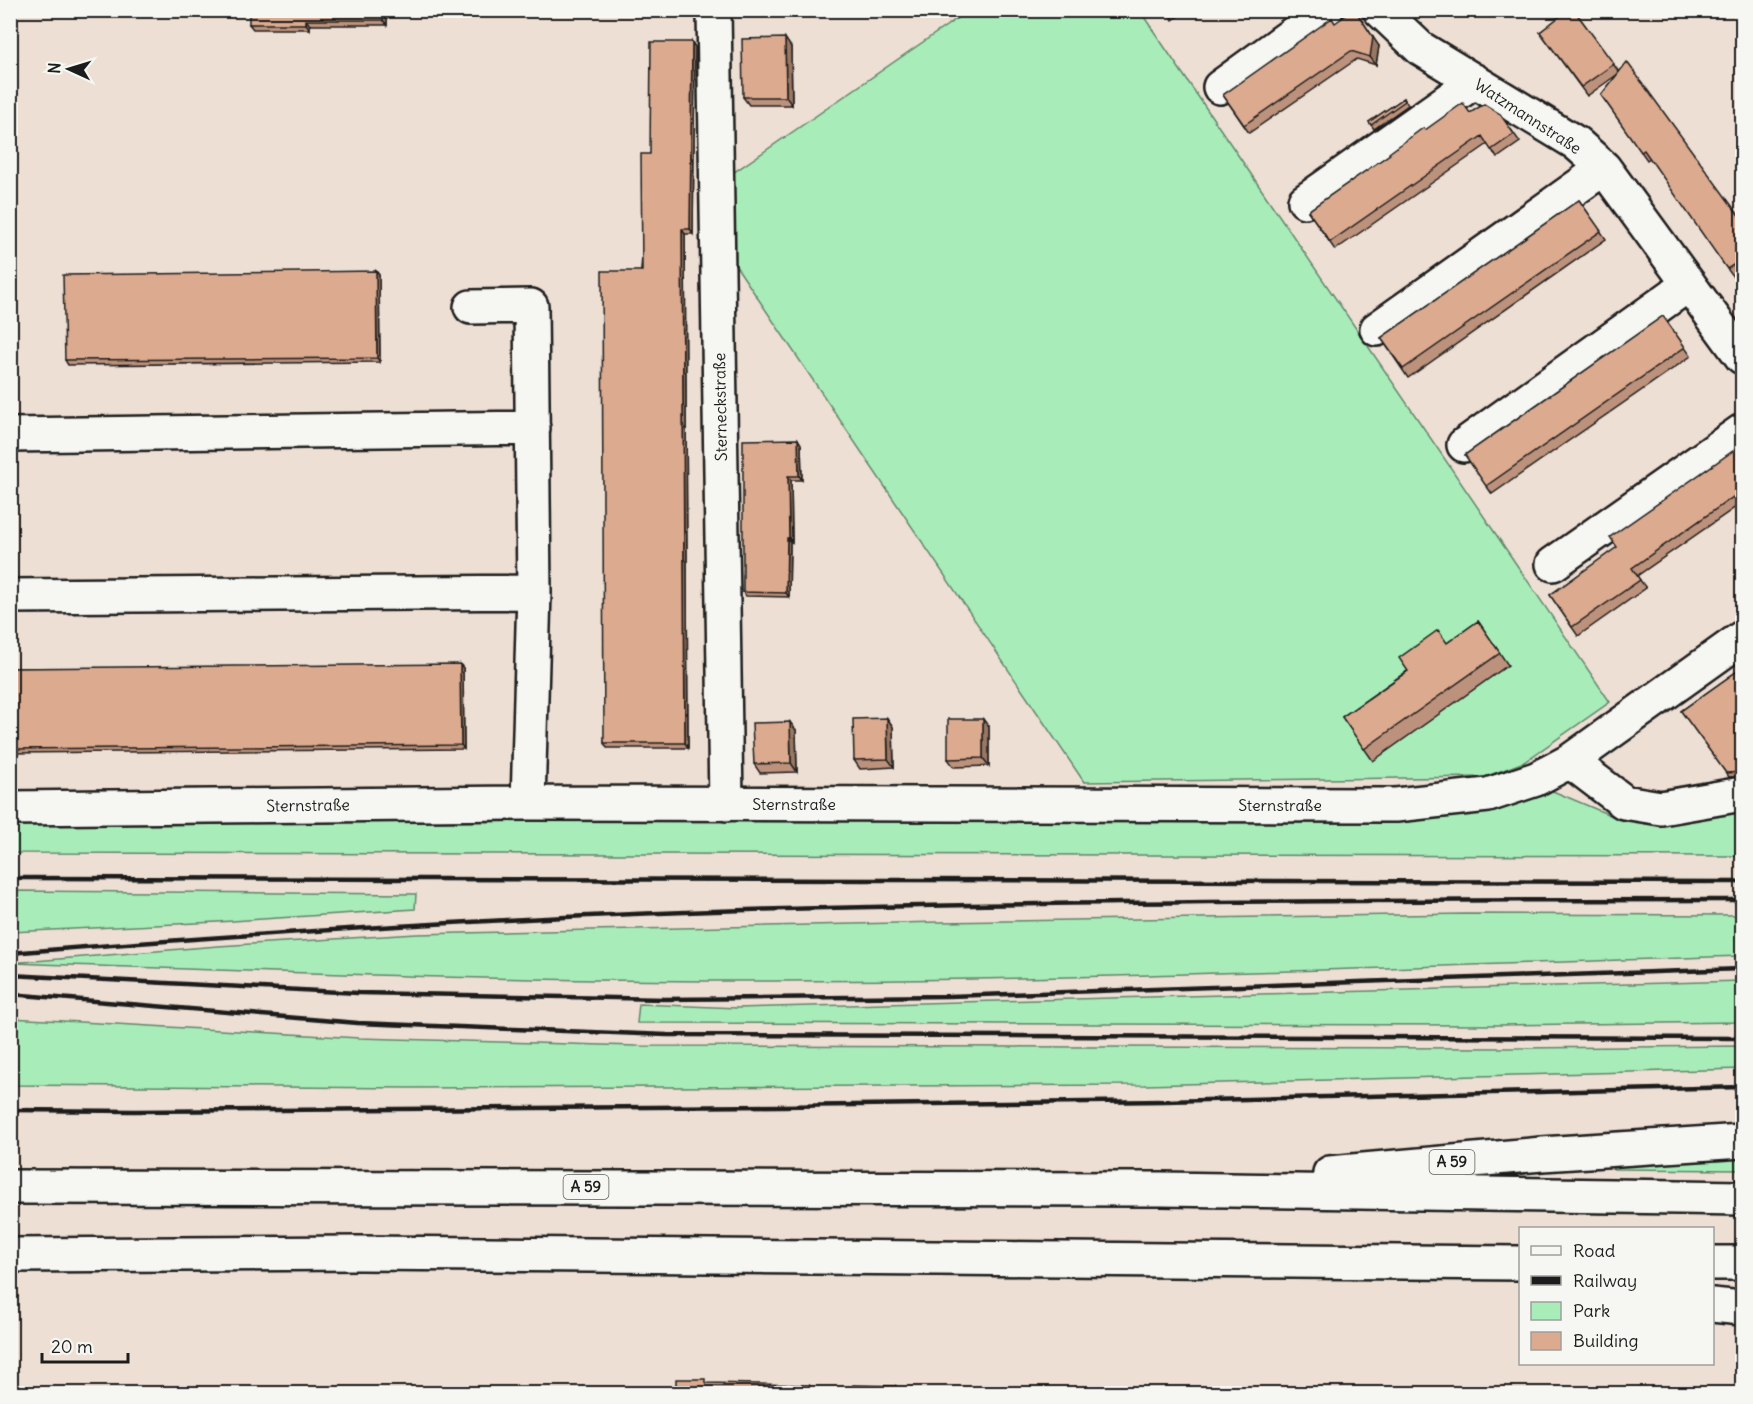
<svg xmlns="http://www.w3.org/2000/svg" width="1753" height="1404" viewBox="0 0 1753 1404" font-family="Delius,sans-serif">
	<rect width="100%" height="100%" fill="#eedfd4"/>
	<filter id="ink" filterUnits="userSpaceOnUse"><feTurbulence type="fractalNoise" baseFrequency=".0167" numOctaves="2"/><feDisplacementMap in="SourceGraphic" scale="12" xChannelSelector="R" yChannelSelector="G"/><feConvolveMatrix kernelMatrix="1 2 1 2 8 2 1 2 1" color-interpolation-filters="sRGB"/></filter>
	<g filter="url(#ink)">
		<path fill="#a8edb9" stroke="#62846a" stroke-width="1.5" d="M968,11H1140L1610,702L1524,762L1485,777L1084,782L734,263L733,173Z
			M1548,789L1624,821L1656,822L1742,811V856L11,853L10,823L1434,818L1486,810Z
			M11,891L416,894L415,909L217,922L11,932Z
			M1467,914L1742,915V956C1406,967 1070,981 733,981C492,981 251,971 10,963L218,946L417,934L940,922Z
			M1742,981V1022L1501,1025L637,1023L639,1004L738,1008Z
			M11,1018L359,1038L636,1046L1508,1048L1742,1046V1069L1145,1085L410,1088L11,1085Z
			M1742,1152V1170L1614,1169L1608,1164Z"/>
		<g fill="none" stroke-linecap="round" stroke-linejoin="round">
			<g stroke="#1c1c1c" stroke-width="38">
				<path id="minor" d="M714,10L726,804
					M1380,10L1420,48L1576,143L1604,168L1742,357
					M1220,87L1326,10
					M1305,201L1475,81
					M471,307L531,306L534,592L528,803
					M1377,329L1604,168
					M10,435L533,428
					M1464,445L1689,284
					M1553,564L1742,431
					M10,596L534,592
					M1570,761L1624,802L1661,808L1742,794
					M10,808L528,803L1396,805L1488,795L1536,779L1570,761L1742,638"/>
			</g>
			<g stroke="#1c1c1c" stroke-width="38">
				<path id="highway" d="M1330,1173L1542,1154L1742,1141
					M10,1187L1161,1189L1742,1198
					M10,1255L359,1253L1520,1263
					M1712,1263H1742
					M1712,1305L1742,1308"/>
			</g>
			<use href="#minor" stroke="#f6f6f2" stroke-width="33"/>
			<use href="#highway" stroke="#f6f6f2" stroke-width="33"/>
			<path stroke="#1c1c1c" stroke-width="4.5" d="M10,878L1742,882
				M10,953C297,930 584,912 871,907C1162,901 1452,900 1742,900
				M10,975L358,993L665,999L949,996L1742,969
				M10,994L358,1023L667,1035L1742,1038
				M10,1110L134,1111L780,1106L1165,1101L1742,1087"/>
		</g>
		<path fill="#bd927b" stroke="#1c1c1c" stroke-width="1.5" d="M10,10H30V12H10Z
			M387,10V25H310V29H253L249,24Z
			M1166,10H1187L1173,20Z
			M1574,10L1619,72L1743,221V270L1733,277L1650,158L1647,160L1601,95L1618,74L1587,96L1540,32Z
			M1335,23L1379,46L1376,65L1357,59L1249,133L1223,95Z
			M695,47L693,234H685L688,748H607L604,743L650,154Z
			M791,47L792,105H749L743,97Z
			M1404,98L1408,105L1374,129L1369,122Z
			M1470,113L1500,114L1520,142L1497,158L1488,144L1335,250L1308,211L1425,130Z
			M1579,200L1606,239L1408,378L1381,338Z
			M376,271L379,275L380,362L68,365L65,360Z
			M1663,316L1691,356L1492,494L1465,455Z
			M801,444L802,480H791L792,542H790L789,597L746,596L743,592Z
			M1743,444V502L1637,576L1646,588L1578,636L1550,595L1617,548Z
			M1478,621L1508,665L1373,761L1342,717Z
			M1743,667V776L1729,777L1681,711Z
			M10,668H463L464,749L10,753Z
			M887,718L893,727L894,767L860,769L854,760Z
			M989,727V766L954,767L948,759Z
			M796,730L797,772L760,773L754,764Z"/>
		<path fill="#9a7764" stroke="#1c1c1c" stroke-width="1.5" d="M383,10H387V25L383,20Z
			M1355,10L1379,46L1376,65L1370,57Z
			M306,20L310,25V29L306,24Z
			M785,38L791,47L792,105L786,97Z
			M692,42L695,47L693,234L690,229Z
			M682,229L685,234L688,748L685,743Z
			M376,271L379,275L380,362L377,358Z
			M798,439L801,444L802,480L799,476Z
			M788,476L791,480L792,542L789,538Z
			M787,538L790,542L789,597L786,593Z
			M460,664L463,668L464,749L461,745Z
			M887,718L893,727L894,767L888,759Z
			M983,719L989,727V766L983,758Z
			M790,722L796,730L797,772L791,763Z
			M809,1385L814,1392H810Z
			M896,1386L901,1393L895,1394Z"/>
		<path fill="#dcaa8f" stroke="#1c1c1c" stroke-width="1.5" d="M249,10H383V20H306V24H249Z
			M1353,10H1355L1373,37L1370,57L1351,51L1244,125L1223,95L1332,18L1335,23Z
			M1568,10H1574L1614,64L1581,87L1540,32Z
			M785,38L786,97H743L742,39Z
			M651,42H692L690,229H682L685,743H604L602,271H642L641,154H650Z
			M1627,62L1743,221V268L1738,262L1727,269L1644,150L1641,152L1601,95Z
			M1404,98L1405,101L1371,125L1369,122Z
			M1463,103L1470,113L1484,104L1500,114L1514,134L1491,150L1482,136L1330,242L1308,211L1390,154L1389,153L1423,128L1425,130Z
			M1579,200L1601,231L1403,369L1381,338Z
			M376,271L377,358L65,360L63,275Z
			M1663,316L1685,347L1486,486L1465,455Z
			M798,439L799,476H788L789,538H787L786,593L743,592V440Z
			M1743,444V490L1632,568L1640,580L1572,627L1550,595L1617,547L1610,537Z
			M1478,621L1500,653L1364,749L1342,717L1408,671L1399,658L1438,630L1447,643Z
			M460,664L461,745L10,749V668Z
			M1743,667V772L1726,773L1681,711Z
			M887,718L888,759L854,760L853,719Z
			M948,719H983V758L948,759Z
			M790,722L791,763L754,764L752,723Z
			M676,1379H705V1383L809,1385L810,1392L853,1393V1385L896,1386L895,1394H676Z
			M10,1392L52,1394H10Z
			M417,1392L469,1393V1394H417Z"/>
	</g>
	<g text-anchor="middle" stroke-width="4.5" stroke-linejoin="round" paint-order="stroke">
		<g fill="#f6f6f2" stroke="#5d5d5c" stroke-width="1.5">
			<rect x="1429.5" y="1150" width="45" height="24" rx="4.5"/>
			<rect x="563.5" y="1175" width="45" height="24" rx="4.5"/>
		</g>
		<g font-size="15" font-weight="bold" fill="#1c1c1c">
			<text x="1452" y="1167">A 59</text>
			<text x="586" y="1192">A 59</text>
		</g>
		<g font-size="16" fill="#1c1c1c" stroke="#f6f6f2">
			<text transform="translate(1528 116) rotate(33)" y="6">Watzmannstraße</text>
			<text transform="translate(720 407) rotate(-91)" y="6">Sterneckstraße</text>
			<text x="794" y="810">Sternstraße</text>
			<text transform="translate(308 805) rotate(-1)" y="6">Sternstraße</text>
			<text x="1280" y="811">Sternstraße</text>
		</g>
	</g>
	<rect width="1753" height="1404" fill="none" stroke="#f6f6f2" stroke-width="36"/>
	<rect x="18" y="18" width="1717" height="1368" fill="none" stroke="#1c1c1c" stroke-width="2" filter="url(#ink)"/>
	<rect x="1519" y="1227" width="195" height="138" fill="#f6f6f2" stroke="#9f9f9c" stroke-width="1.5"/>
	<rect x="1531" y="1246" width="30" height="9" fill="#f6f6f2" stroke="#9f9f9c" stroke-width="1.5"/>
	<text x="1573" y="1257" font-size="18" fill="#1c1c1c">Road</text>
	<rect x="1531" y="1276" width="30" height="9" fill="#1c1c1c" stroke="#9f9f9c" stroke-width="1.5"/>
	<text x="1573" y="1287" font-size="18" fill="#1c1c1c">Railway</text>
	<rect x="1531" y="1302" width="30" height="18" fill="#a8edb9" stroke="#9f9f9c" stroke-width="1.5"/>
	<text x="1573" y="1317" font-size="18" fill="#1c1c1c">Park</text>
	<rect x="1531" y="1332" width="30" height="18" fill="#dcaa8f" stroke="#9f9f9c" stroke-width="1.5"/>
	<text x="1573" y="1347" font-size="18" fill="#1c1c1c">Building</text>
	<g transform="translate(69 69) rotate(274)" stroke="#f6f6f2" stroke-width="4.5" paint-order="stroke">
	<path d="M0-4.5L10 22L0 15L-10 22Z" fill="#1c1c1c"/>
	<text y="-9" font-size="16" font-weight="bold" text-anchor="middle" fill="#1c1c1c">N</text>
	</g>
	<path d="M42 1353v9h86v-9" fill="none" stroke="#1c1c1c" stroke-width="3"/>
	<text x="51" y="1353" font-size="18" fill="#1c1c1c" stroke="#f6f6f2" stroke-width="4.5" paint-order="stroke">20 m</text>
</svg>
